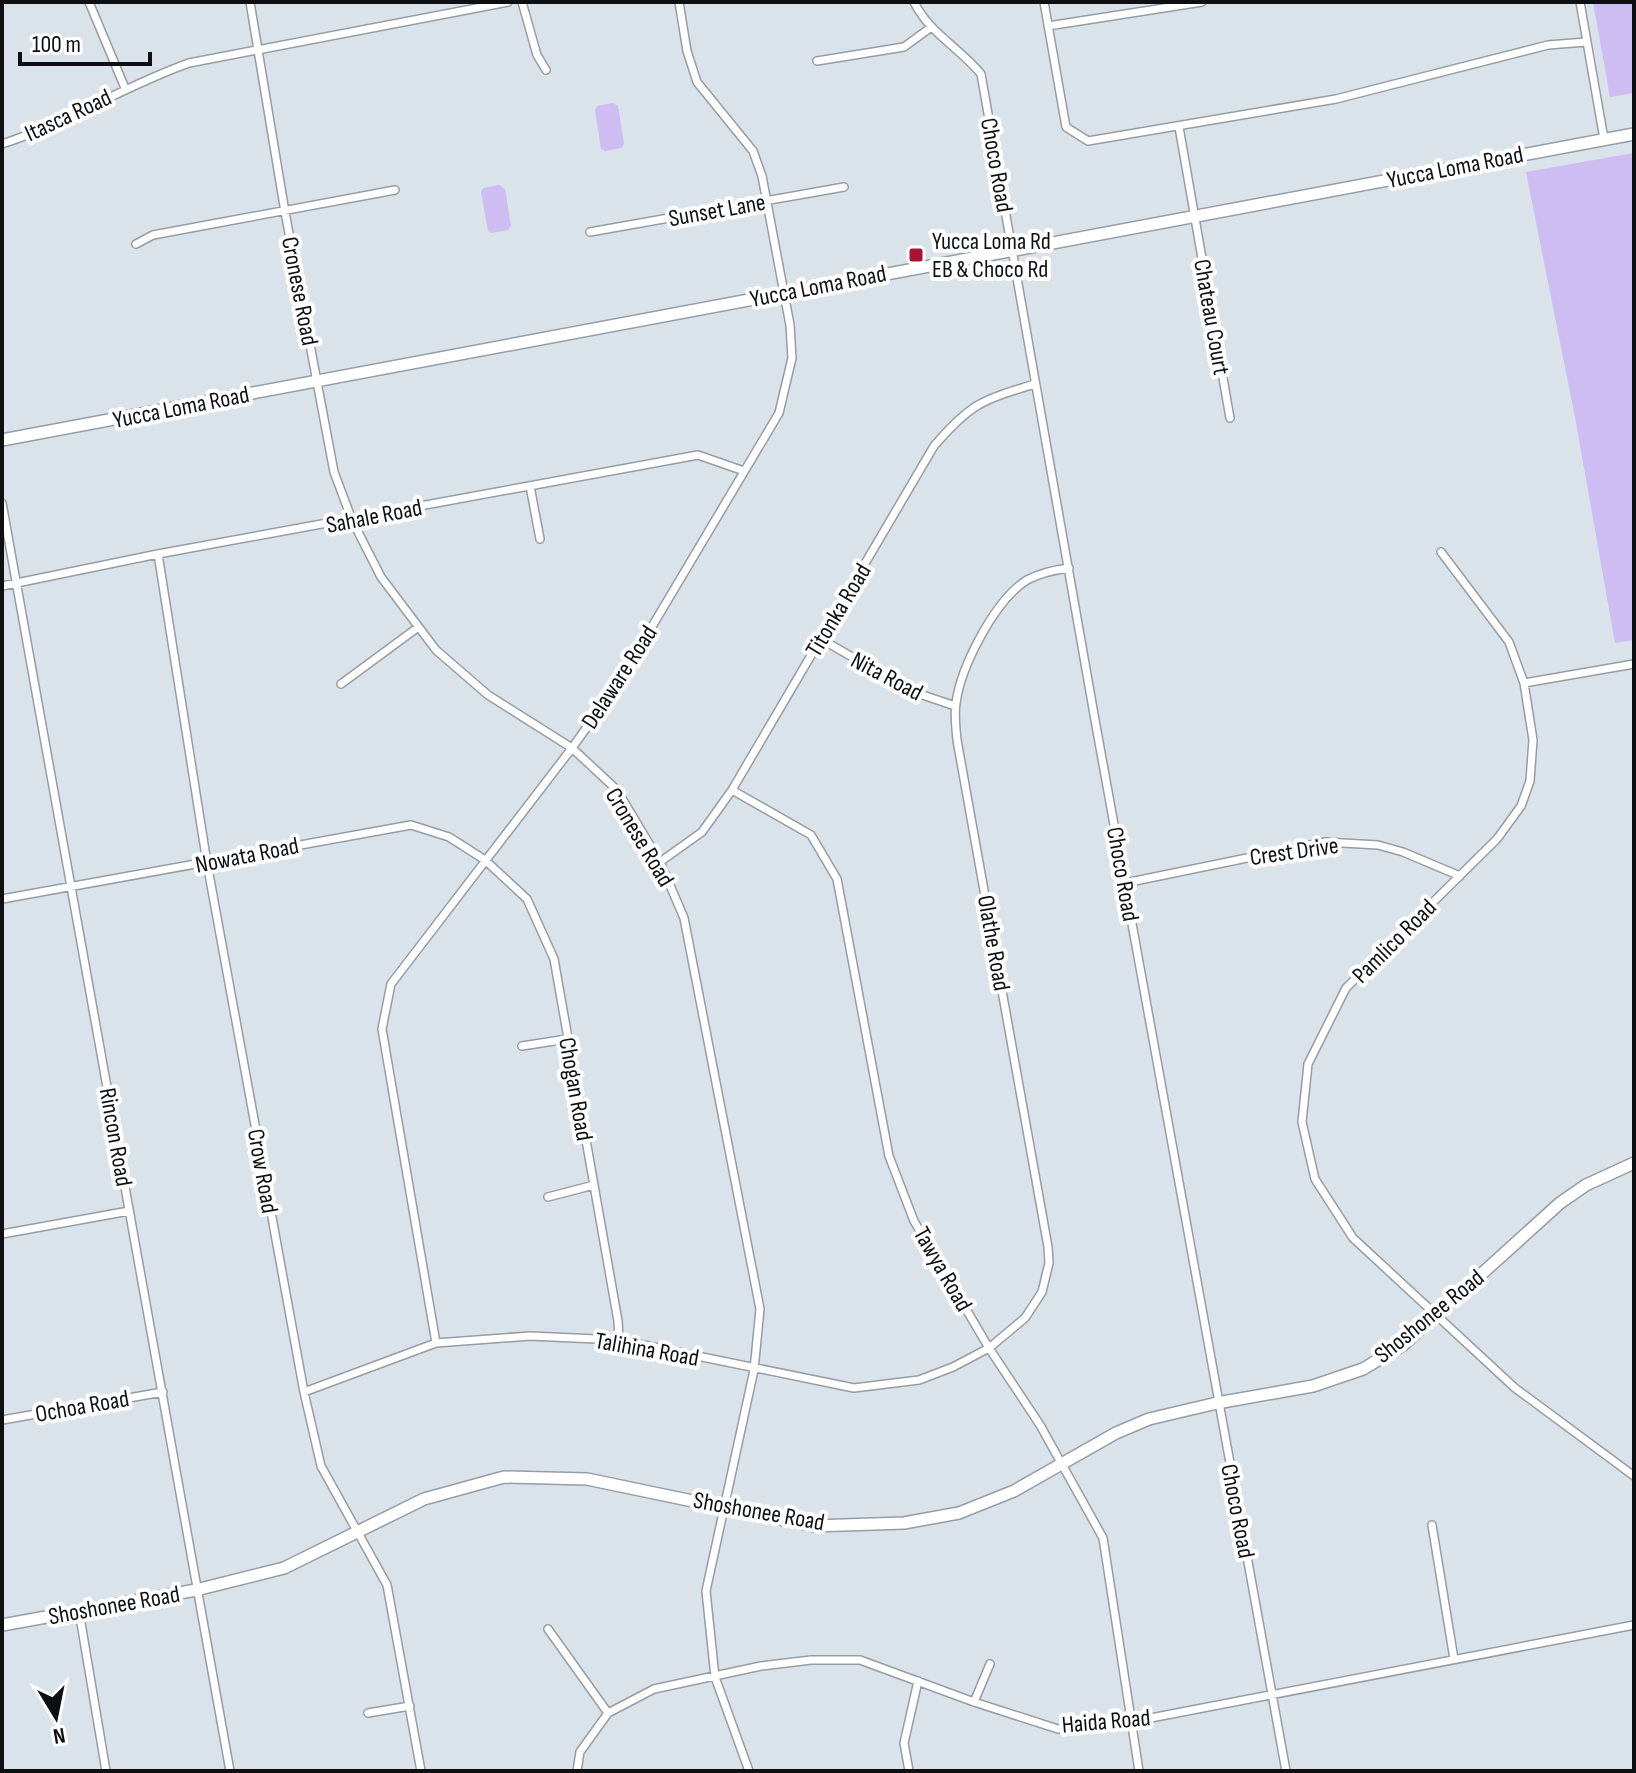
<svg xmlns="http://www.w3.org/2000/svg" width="1636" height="1773" viewBox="0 0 1636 1773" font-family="'Sofia Sans Condensed',sans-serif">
	<rect width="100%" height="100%" fill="#dae2ea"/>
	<path fill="#cdbdf3" d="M1593,2H1634V93L1610,97Z
		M613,103L618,106L624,144L622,148L605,151L601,149L595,110L597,106Z
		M1634,153V640L1615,643L1575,417L1526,172Z
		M499,185L505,189L511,226L508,230L491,233L488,231L481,192L483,188Z"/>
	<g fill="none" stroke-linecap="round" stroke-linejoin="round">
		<g stroke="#969da4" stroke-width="10">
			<path id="street" d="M89,2L125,88
				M250,2L285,212L334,472L352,520L381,577L436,650L488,695L572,748L617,790L660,862L684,918L760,1309L754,1370L706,1591L715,1677L749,1771
				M522,2L537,55L546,70
				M914,2C929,33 960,48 981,74L1095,720L1286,1771
				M1044,2L1066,127L1088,141L1336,99L1548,45L1586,42
				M1580,2L1604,139
				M1048,26L1202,2
				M817,61L904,47L930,28
				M1179,127L1230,418
				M2,144C67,123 124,86 189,63L508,2
				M590,232L844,187
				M136,244L153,235L395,190
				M530,486L540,539
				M2,503L230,1771
				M1441,552L1509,642L1524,683L1533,740L1530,781L1521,806L1497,839L1346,988L1308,1064L1302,1122L1315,1179L1353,1238L1515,1388L1634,1476
				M158,554L207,863L304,1392L321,1466L387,1585L421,1771
				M2,586L158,554L698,455L744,471
				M821,639L911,691L955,706
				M1524,683L1634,664
				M341,684L417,628
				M732,790L811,835L837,879L889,1156L914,1221L989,1348L1040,1425L1103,1538L1139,1771
				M660,862L702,832L732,790L934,446C971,403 982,400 1035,384
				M1125,883L1325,842L1378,845L1403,852L1460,876
				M2,899L411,825L449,837L485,860L527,899L554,959L618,1321L619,1340
				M522,1046L567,1039
				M548,1197L594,1185
				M2,1234L129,1211
				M436,1343L382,1029L391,984L572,748L619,682L779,413L792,358L790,325L762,176L753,151L697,82L687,51L679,2
				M304,1392L436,1343L530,1336L619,1340L854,1388L919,1380L953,1367L989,1348L1025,1318L1042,1292L1049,1263L1048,1247L957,740C956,728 954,715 956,703C961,666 995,600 1027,580C1040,573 1054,570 1069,568
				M2,1420L163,1392
				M1432,1525L1454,1659
				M79,1611L106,1771
				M548,1629L608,1713
				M974,1702L990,1664
				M368,1713L410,1706
				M577,1771L580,1752L608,1713L654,1689L761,1666L811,1660H860L974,1702L1058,1729L1130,1722L1634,1625
				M909,1771L904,1743L918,1681"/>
		</g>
		<g stroke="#969da4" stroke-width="14">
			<path id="secondary" d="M2,440L1634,134
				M2,1625L196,1590L284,1568L424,1499L504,1477L587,1479L813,1526L904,1523L959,1513L1014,1491L1116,1433L1149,1419L1217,1403L1313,1386L1363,1369L1403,1345L1560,1203L1586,1185L1634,1163"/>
		</g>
		<use href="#street" stroke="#fff" stroke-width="7"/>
		<use href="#secondary" stroke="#fff" stroke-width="11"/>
	</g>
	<rect fill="#a91235" stroke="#fff" stroke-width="3" x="908" y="247" width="16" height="16" rx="4"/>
	<g text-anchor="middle" stroke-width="8" stroke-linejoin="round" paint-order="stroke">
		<g font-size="24" fill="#0d0f12" stroke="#fff">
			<text transform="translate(68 115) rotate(-25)" y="8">Itasca Road</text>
			<text transform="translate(997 165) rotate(80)" y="8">Choco Road</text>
			<text transform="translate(1455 167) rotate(-11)" y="8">Yucca Loma Road</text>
			<text transform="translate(717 210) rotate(-10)" y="8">Sunset Lane</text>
			<text transform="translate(818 286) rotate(-11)" y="8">Yucca Loma Road</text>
			<text transform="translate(300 291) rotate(79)" y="8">Cronese Road</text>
			<text transform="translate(1212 317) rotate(80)" y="8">Chateau Court</text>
			<text transform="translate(181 407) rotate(-11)" y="8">Yucca Loma Road</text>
			<text transform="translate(374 516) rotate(-11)" y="8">Sahale Road</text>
			<text transform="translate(838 610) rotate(-59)" y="8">Titonka Road</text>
			<text transform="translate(887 676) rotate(28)" y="8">Nita Road</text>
			<text transform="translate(619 677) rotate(-57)" y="8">Delaware Road</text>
			<text transform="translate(640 837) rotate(59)" y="8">Cronese Road</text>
			<text transform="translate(1294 851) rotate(-8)" y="8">Crest Drive</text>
			<text transform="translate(247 855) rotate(-11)" y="8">Nowata Road</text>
			<text transform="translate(1123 874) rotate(80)" y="8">Choco Road</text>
			<text transform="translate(1394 941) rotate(-45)" y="8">Pamlico Road</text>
			<text transform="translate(994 943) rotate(80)" y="8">Olathe Road</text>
			<text transform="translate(576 1089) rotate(80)" y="8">Chogan Road</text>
			<text transform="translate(116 1137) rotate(80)" y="8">Rincon Road</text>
			<text transform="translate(263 1171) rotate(80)" y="8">Crow Road</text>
			<text transform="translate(943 1269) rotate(60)" y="8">Tawya Road</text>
			<text transform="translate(1429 1316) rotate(-39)" y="8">Shoshonee Road</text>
			<text transform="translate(647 1349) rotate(10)" y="8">Talihina Road</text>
			<text transform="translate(82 1406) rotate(-10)" y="8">Ochoa Road</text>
			<text transform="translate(759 1511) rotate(10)" y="8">Shoshonee Road</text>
			<text transform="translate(1238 1511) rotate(79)" y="8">Choco Road</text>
			<text transform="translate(114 1605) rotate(-10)" y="8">Shoshonee Road</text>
			<text transform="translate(1106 1721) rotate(-5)" y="8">Haida Road</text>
		</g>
		<g font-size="24" fill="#0d0f12" stroke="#fff" text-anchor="start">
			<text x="932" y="249">Yucca Loma Rd<tspan x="932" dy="28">EB &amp; Choco Rd</tspan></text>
		</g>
	</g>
	<rect width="1636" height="1773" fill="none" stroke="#0d0f12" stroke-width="8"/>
	<g transform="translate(56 1717) rotate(170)" stroke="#ffffff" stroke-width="6" paint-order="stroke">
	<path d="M0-6L14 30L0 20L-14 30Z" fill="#0d0f12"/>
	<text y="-12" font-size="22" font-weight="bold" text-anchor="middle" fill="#0d0f12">N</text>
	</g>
	<path d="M20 52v12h130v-12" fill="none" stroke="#0d0f12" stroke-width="4"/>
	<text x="32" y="52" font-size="24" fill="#0d0f12" stroke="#ffffff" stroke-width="6" paint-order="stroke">100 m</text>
</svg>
